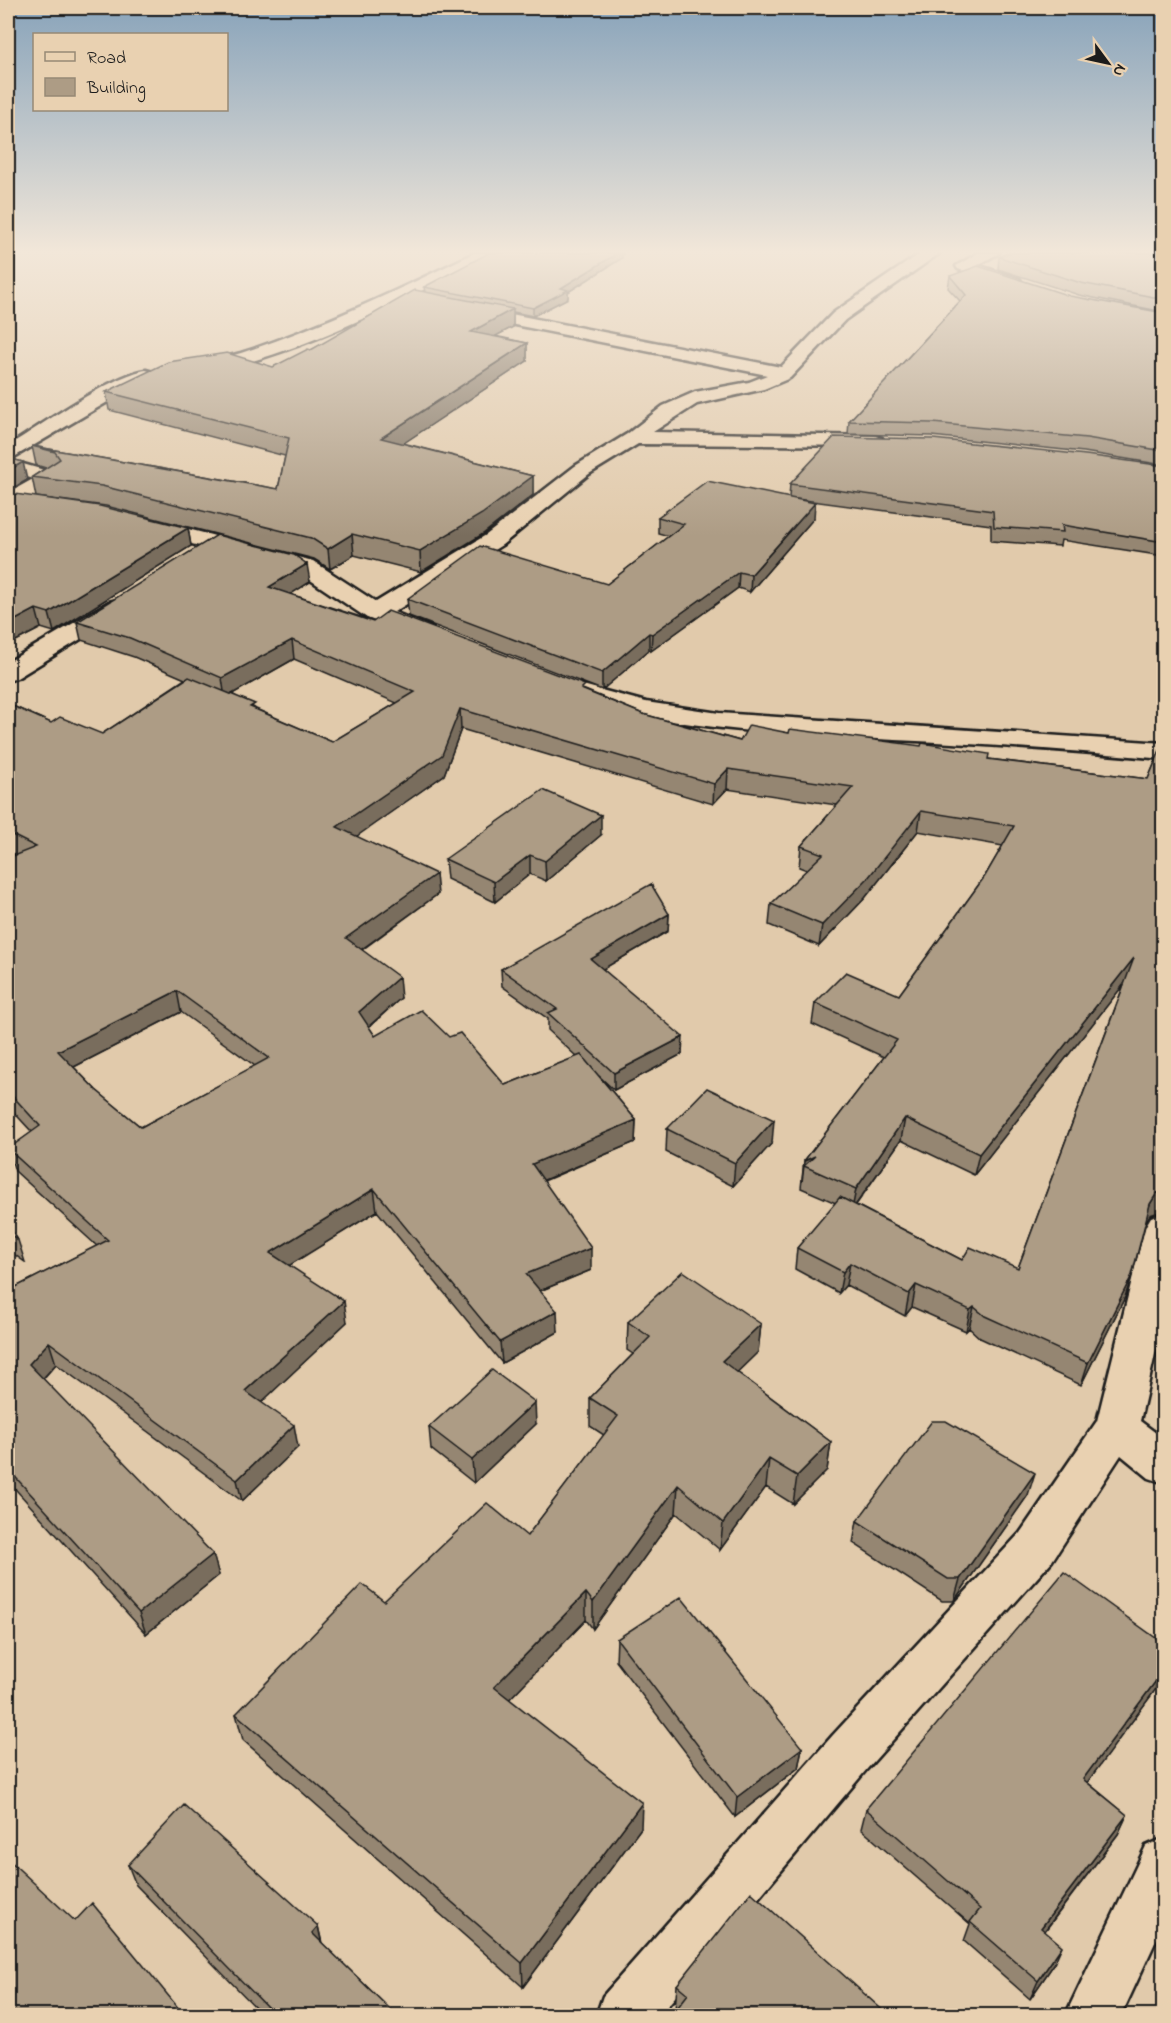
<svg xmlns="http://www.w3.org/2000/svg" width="1171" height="2023" viewBox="0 0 1171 2023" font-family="'Indie Flower',sans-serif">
	<rect width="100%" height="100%" fill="#e1caab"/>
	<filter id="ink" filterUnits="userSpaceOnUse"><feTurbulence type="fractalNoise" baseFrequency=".0167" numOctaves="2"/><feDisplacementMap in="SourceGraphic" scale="12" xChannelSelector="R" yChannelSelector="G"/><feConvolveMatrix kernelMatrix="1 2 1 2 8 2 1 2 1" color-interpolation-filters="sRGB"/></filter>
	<g filter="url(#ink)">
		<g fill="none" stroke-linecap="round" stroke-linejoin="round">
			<g stroke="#1c1c1c" stroke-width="5">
				<path id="minor" d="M474,253H494C485,265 460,272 446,279C368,317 284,359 198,374L189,368L191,364C208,360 224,358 241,353C321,327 398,290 474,253Z
					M921,253H940L845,320L790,378L764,389L697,404L653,432L875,436L882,438L885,442L882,446L638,444L589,474L502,545L394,612L433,628L436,633L433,638L424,640L415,638L367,618L297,571L137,530L134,525L137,520L145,518L313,561L376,602L486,535L575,466L627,434L663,406L695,392L749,382L767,375L470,316L464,315L461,311L464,307L470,306L781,367L833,313Z
					M978,253H999L978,265L1020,279L1022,283L1020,287H1008L958,269L956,266Z
					M146,370L153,372L155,376L153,380L116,397L9,460L58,474L62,478L58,482L16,507L8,508V493L33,479L8,472V446C40,426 112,375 146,370Z
					M117,600L125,602L129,607L125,612L17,678L8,681V662L109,602Z
					M579,684L646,702L719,713L1164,743V759C1074,751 984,744 895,740C785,734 676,731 570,697L566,692L570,687Z
					M1164,1213V1314L1140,1421L1164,1439V1483L1149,1478L1121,1455L1052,1561L867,1769L659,2016H596L603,1996L833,1735L1020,1533L1097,1421L1145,1227L1151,1217Z
					M1164,1838V1923L1121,2016H1065L1146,1846Z"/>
			</g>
			<use href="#minor" fill="#e9d1b1" fill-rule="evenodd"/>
		</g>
		<path fill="#958672" stroke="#1c1c1c" stroke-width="1.5" fill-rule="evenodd" d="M1164,253V312L1079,295L998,269L999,257Z
			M622,258L568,292V298L533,316L513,312V327L495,336L527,343V361L403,443L533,476V495L483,534L421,572L354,555L330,569L314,559L106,506L36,497L32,477L46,468L36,465L32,446L278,489L285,456L109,410L106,392L273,367L311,350L425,292L424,287Z
			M950,276L1164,313V465L1084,452L931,436L848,434L849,421L960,301L948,288Z
			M1164,466V556L1061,540L1060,546L991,541V525L797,499L814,518L750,592L738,588L651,651L649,650L602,690L409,616L407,599L607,584L669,536L658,533V517L789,498L790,484Z
			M8,493L188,528L191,546L54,632L41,628L8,645Z
			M310,582L290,594L585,690L643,714L740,741L789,733L988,759L1148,779L1164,741V1211L1150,1215L1146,1222L1132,1275L1125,1297L1081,1385L980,1338L969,1328L966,1331L912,1307L905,1316L846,1285L839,1293L795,1269L797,1248L836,1203L801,1188L804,1161L884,1057L812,1024L815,1003L899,995L985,876L1003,846L918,831L865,898L819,946L769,925L771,904L807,870L799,867L801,846L837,805L727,789L713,804L461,729L444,775L356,836L438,894L362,950L401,998L369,1027L375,1036L449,1037L505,1085L577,1057L548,1030V1019L502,986L501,969L669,914L668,931L603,969L682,1054L614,1090L599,1076L636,1120L635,1142L544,1181L591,1270L540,1291L558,1332L502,1363L377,1211L289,1265L347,1322L261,1402L298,1447L242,1501L56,1364L43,1379L219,1575L146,1634L8,1481V1291L97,1246L15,1171L8,1149L32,1132L8,1106V858L15,855L8,851V704L51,723L102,734L185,679L134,657L81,640L77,622ZM294,659L397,703L332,742L256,709L232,694ZM1124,984L1018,1268L962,1260L856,1205L901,1140L974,1175ZM181,1012L255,1066L141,1127L96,1090L74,1067Z
			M601,835L546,881L530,874L495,902L447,879L445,859Z
			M667,1129L772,1143L733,1186L666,1152Z
			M8,1225L18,1240L25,1262L8,1250Z
			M628,1322L761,1324L758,1352L737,1372L831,1442L827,1470L793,1504L766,1487L720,1550L676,1513L593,1629L586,1620L509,1699L641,1828L523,1987L243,1740L236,1714L384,1601L527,1536L604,1435L590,1426V1398L633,1354L627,1350Z
			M1164,1360V1393L1156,1391Z
			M536,1424L474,1483L431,1449L429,1427Z
			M1028,1495L954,1601H942L853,1543L857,1521Z
			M617,1639L802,1748L798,1768L735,1817L616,1661Z
			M1164,1644V1678L1087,1782L1127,1815L1118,1834L1045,1931L1054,1964L1030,1999L964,1941L970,1924L861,1829L866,1809Z
			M128,1865L318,1926L322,1943L397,2016H264L136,1885Z
			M677,1985L889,2016L675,2010Z"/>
		<path fill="#796d5d" stroke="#1c1c1c" stroke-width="1.5" d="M618,253H623L622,258L568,292V298L533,316V308L561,288Z
			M513,309V327L471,349V332Z
			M527,343V361L383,457L381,438Z
			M23,462L27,480L8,491V471Z
			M533,476V495L483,534L421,572L420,551Z
			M815,503L814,518L750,592L751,575Z
			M188,528L191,546L54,632L49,613Z
			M352,534L354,555L330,569L328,549Z
			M307,564L310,582L272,606L269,587Z
			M739,572L738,588L651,651L652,634Z
			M36,609L41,628L8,645V624Z
			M649,633V650L602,690V673Z
			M292,640L294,659L225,698L222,678Z
			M460,709L461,729L444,775L340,848L337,827Z
			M728,769L727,789L713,804L714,784Z
			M921,811L918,831L865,898L819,946L822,925Z
			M601,815V835L546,881L545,861Z
			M530,855V874L495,902L494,882Z
			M436,874L438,894L348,959L346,938Z
			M669,914L668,931L591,976V959Z
			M1134,958L1128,979L974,1175L979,1154Z
			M399,977L401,998L361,1033L359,1012Z
			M177,991L181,1012L64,1072L58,1051Z
			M683,1037L682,1054L614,1090V1073Z
			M905,1118L901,1140L852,1210L856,1189Z
			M636,1120L635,1142L532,1185V1164Z
			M774,1120L772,1143L733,1186L735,1163Z
			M815,1156L804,1166L802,1182L804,1161Z
			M374,1189L377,1211L274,1275L270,1253Z
			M1164,1191L1163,1211L1150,1215L1143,1226L1150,1204L1157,1193Z
			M591,1248V1270L527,1296L526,1274Z
			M850,1263L846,1285L839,1293L843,1272Z
			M1132,1275L1125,1297L1081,1385L1088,1363Z
			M916,1285L912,1307L905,1316L909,1294Z
			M344,1301L347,1322L250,1413L245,1391Z
			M974,1307L969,1328L966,1331L970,1310Z
			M557,1311L558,1332L502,1363L500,1342Z
			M761,1324L758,1352L720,1389L722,1361Z
			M49,1342L56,1364L36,1386L29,1364Z
			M535,1402L536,1424L474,1483L472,1460Z
			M294,1425L298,1447L242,1501L237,1480Z
			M831,1442L827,1470L793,1504L797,1476Z
			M769,1459L766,1487L720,1550L723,1523Z
			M1035,1473L1028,1495L954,1601L960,1579Z
			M678,1485L676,1513L593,1629V1602Z
			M213,1554L219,1575L146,1634L139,1613Z
			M586,1593V1620L496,1713L494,1687Z
			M1164,1670V1678L1075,1799L1083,1779Z
			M802,1748L798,1768L735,1817L737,1797Z
			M642,1803L641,1828L523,1987L522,1963Z
			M1127,1815L1118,1834L1033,1946L1041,1928Z
			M318,1926L322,1945L312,1933Z
			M1062,1946L1054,1964L1030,1999L1038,1981Z"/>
		<path fill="#ad9c85" stroke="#1c1c1c" stroke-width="1.5" fill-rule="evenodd" d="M489,253H618L561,288L568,290L533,308L424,287Z
			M1008,253H1164V299L1081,283L999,257Z
			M978,266L1070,296L1164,313V451L1087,438L933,423L849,421L966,295L950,276Z
			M415,290L513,309L471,332L527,343L381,438L533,476L482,514L420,551L352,534L328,549L311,538L102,486L32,477L60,459L55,452L32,446L278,489L289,438L106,392L168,362L227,353L273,367L308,349L311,350Z
			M834,437L933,439L1086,455L1164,466V542L1062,525L1063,532L994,527L993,511L790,484Z
			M8,458L23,462L8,471Z
			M707,481L815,503L751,575L739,572L652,634L649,633L602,673L407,599L480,546L607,584L684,524L658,517Z
			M8,493L100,506L188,528L49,613L36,609L8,624Z
			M217,535L294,555L307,564L269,587L373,622L388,611L585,685L581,689L643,714L740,741L749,725L789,733L790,729L921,746L922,743L989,754L988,759L1148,779L1164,741V1191L1157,1193L1150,1204L1132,1275L1088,1363L985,1316L974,1307L970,1310L916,1285L909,1294L850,1263L843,1272L797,1248L840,1197L962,1260L970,1247L1018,1268L1134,958L979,1154L905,1118L856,1189L804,1166L815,1156L804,1161L897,1040L815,1003L846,972L899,995L985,876L1014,826L921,811L868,878L822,925L771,904L823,854L801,846L853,787L728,769L714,784L460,709L442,755L337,827L436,874L346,938L399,977L359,1012L375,1036L421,1010L449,1037L460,1033L505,1085L581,1055L636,1120L532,1164L591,1248L526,1274L557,1311L500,1342L374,1189L270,1253L344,1301L245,1391L294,1425L237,1480L49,1342L29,1364L213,1554L139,1613L8,1469V1291L108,1240L8,1149L40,1126L8,1091V858L36,847L8,833V704L51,723L60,717L102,734L189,677L255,704L250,707L332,742L415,692L292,640L222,678L130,638L77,622ZM177,991L269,1058L141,1127L96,1090L58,1051Z
			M543,790L601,815L545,861L530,855L494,882L445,859Z
			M651,884L669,914L591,959L683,1037L614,1073L548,1013L557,1009L501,969Z
			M707,1088L774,1120L735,1163L667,1129Z
			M8,1225L18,1240L8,1233Z
			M683,1271L761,1324L722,1361L831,1442L797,1476L769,1459L723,1523L678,1485L593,1602L586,1593L494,1687L642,1803L522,1963L236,1714L362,1584L384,1601L487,1503L527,1536L618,1416L590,1398L650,1337L628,1322Z
			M492,1370L535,1402L472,1460L429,1427Z
			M932,1421H946L1035,1473L960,1579H948L857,1521Z
			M1064,1572L1164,1644V1670L1083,1779L1127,1815L1041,1928L1062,1946L1038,1981L970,1922L980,1909L866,1809Z
			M681,1597L802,1748L737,1797L617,1639Z
			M184,1805L318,1926L312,1933L397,2016H276L128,1865Z
			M8,1859L75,1921L92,1903L185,2016H8Z
			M751,1892L889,2016H671L688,1994L677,1985Z"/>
	</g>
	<linearGradient id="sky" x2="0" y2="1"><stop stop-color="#88a3ba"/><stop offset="0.47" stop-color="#f2e7d9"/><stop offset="1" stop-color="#f2e7d9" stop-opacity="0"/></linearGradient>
	<rect width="1171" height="536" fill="url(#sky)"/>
	<rect width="1171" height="2023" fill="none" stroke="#e9d1b1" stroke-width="30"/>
	<rect x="15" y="15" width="1141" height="1993" fill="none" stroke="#1c1c1c" stroke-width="2" filter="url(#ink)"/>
	<rect x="33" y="33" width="195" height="78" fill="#e9d1b1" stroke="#978975" stroke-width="1.5"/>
	<rect x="45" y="52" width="30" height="9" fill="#e9d1b1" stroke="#978975" stroke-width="1.5"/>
	<text x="87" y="63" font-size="18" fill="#1c1c1c">Road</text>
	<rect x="45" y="78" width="30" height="18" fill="#ad9c85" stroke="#978975" stroke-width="1.5"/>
	<text x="87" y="93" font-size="18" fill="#1c1c1c">Building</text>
	<g transform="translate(1108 63) rotate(123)" stroke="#e9d1b1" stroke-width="4.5" paint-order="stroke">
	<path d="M0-4.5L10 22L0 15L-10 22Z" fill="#1c1c1c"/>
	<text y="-9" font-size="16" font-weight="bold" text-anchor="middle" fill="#1c1c1c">N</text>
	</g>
</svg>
